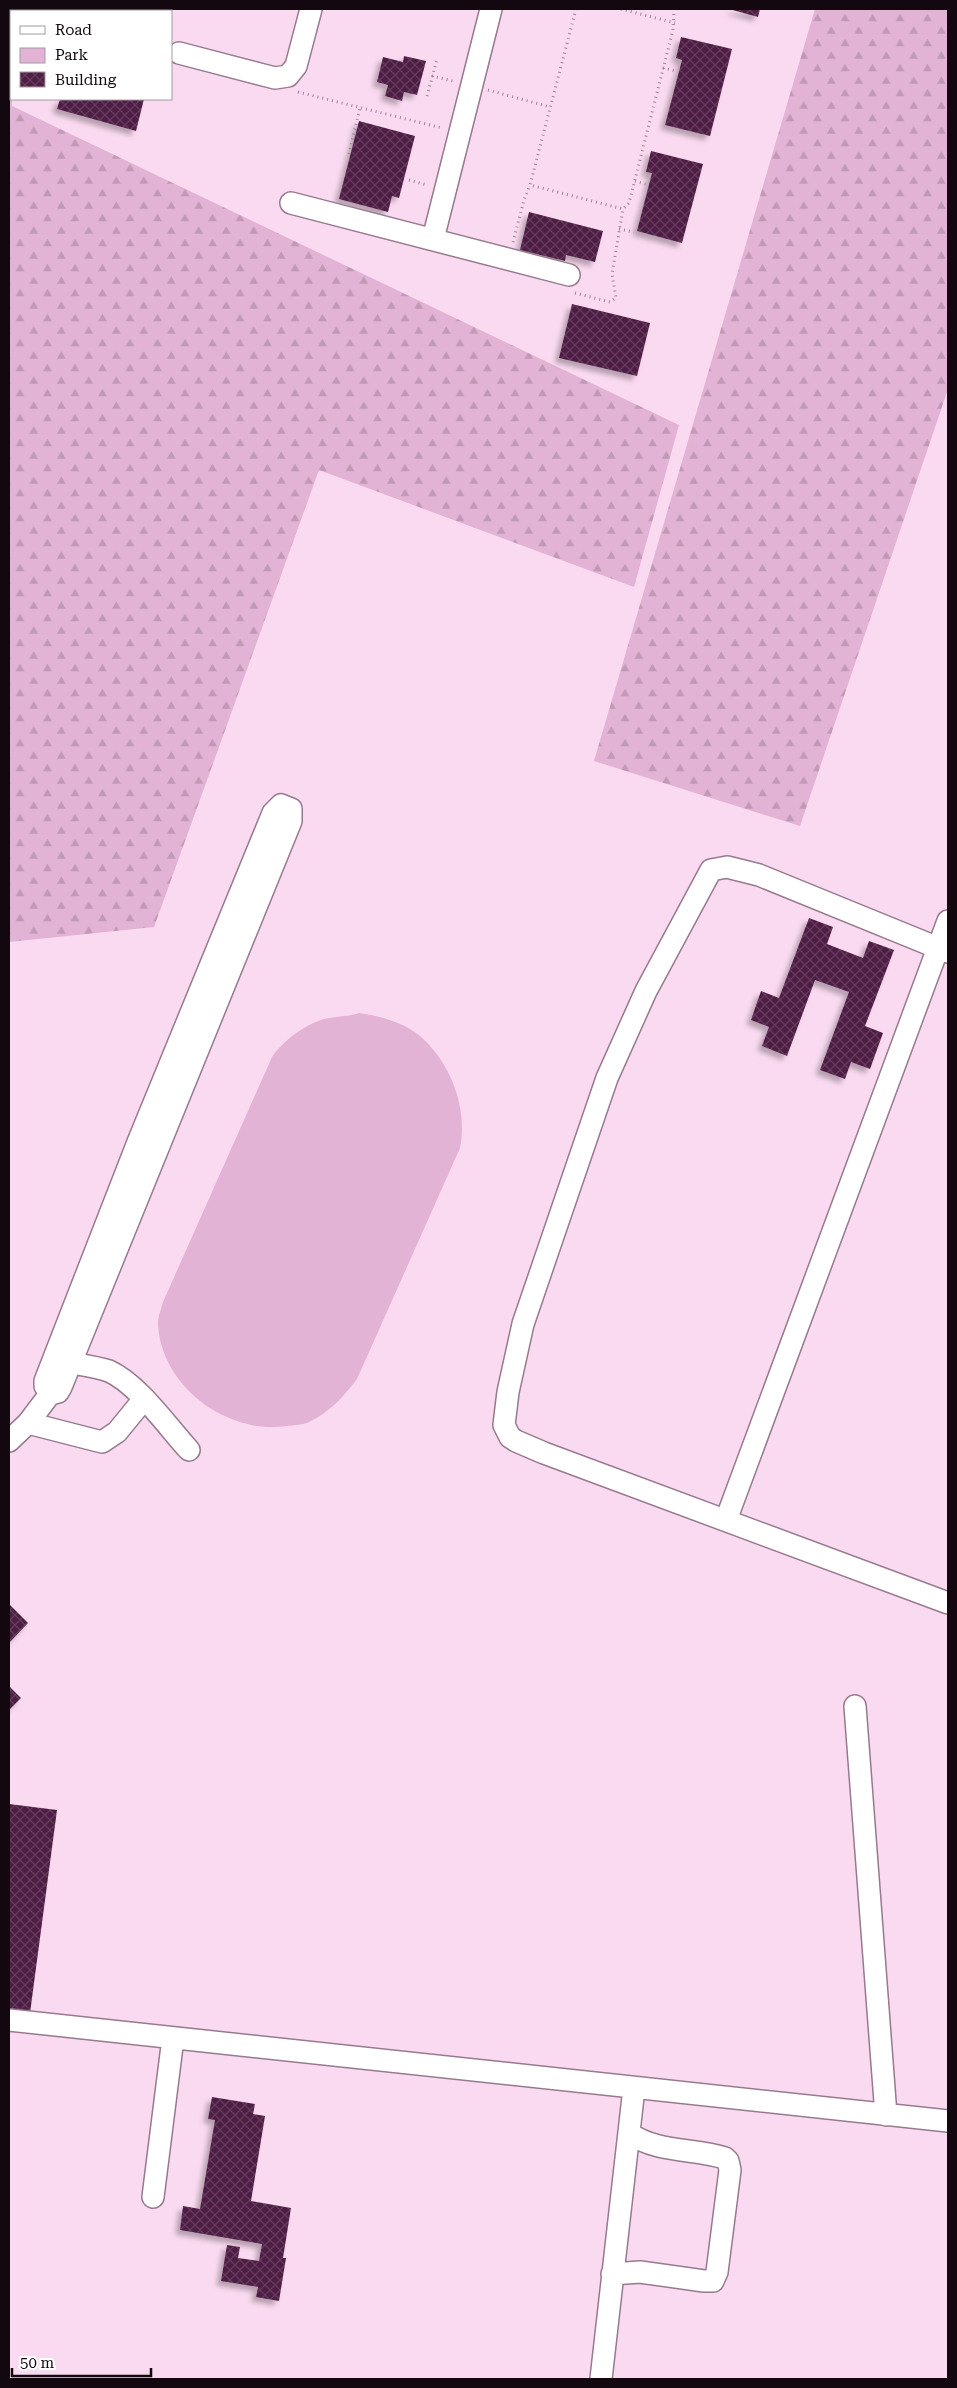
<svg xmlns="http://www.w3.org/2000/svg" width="957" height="2388" viewBox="0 0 957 2388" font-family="'Roboto Serif',serif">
	<defs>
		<pattern id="forest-firs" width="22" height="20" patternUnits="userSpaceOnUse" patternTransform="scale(1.25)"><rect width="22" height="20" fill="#e2b3d4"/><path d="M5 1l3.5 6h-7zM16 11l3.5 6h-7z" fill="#c198b5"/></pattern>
		<pattern id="building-cross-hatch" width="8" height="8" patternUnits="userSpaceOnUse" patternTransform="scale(1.25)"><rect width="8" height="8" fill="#4f1e44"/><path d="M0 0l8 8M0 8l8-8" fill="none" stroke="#643c5b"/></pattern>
		<filter id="shadow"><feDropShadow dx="-4.5" dy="4.5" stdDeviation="2.5" flood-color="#0004"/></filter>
	</defs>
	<rect width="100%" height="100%" fill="#fadaf0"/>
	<path fill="url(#forest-firs)" d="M9,9H28L27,11H11L12,106L679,425L634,587L319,470L154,927L9,942Z
		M815,9H948V389L800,826L594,761Z"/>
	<path fill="#e2b3d4" d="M359,1013C380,1016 403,1022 420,1036C451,1063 468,1108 460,1148L357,1379C344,1396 330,1412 309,1422C303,1425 294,1425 287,1426C227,1435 161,1386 158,1324C158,1317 161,1309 163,1302L272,1057C283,1041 304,1025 324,1019C336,1016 347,1017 359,1013Z"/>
	<path fill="url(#building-cross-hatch)" filter="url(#shadow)" d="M43,9H78V11H42Z
		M133,9H165L164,11H140Z
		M729,9H760L758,17Z
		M681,37L732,49L710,136L665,125L682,60L676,58Z
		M404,56L426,61L417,95L404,92L402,101L385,96L388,85L377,82L383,57L403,62Z
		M60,99H144L136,131L57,109Z
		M359,121L415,136L399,198L392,196L388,212L339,199Z
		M651,151L703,164L682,243L637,231L652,173L646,172Z
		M529,212L603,231L595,262L566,255L565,261L520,250Z
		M572,304L650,323L637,376L559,358Z
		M809,918L833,927L827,944L863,958L869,941L894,950L865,1026L883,1033L870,1069L851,1062L845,1079L820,1070L849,992L815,980L787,1056L762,1046L769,1027L751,1020L761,991L779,998Z
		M9,1604L28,1623L9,1643Z
		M9,1686L21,1698L9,1710Z
		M9,1804L57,1810L30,2013L9,2010Z
		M212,2097L255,2104L253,2114L265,2116L251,2201L291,2208L283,2258H286L279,2301L256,2297L258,2287L221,2281L227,2245L240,2247L238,2258L259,2261L262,2244L180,2230L183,2206L200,2209L215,2120L208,2119Z"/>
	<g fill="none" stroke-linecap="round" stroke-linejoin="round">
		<g stroke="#977a8e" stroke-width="24">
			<path id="minor" d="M179,53L275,78L288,76L296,66L311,9
				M291,203L569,275
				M433,239L491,9
				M281,805L291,809V821L61,1387L58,1392L50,1394L45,1386V1381L138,1142L273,813Z
				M948,952L759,875L727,867L711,870L646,991L607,1078L523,1324L508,1392L504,1425L510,1437L516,1441L544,1453L948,1603
				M71,1363C83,1365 97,1367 109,1371C138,1384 167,1426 189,1450
				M28,1423L102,1442L117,1432L144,1399
				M9,1441L28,1423L50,1394
				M726,1520L948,921
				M855,1706L886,2115
				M9,2020L948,2121
				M153,2197L173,2038
				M612,2274L640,2272L704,2281H713L717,2272L730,2170L728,2161L725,2158C693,2148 657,2153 629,2133
				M601,2379L634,2088"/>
		</g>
		<path stroke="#9d8596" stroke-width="3" stroke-dasharray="1 4" stroke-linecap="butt" d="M576,9L530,185L623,209L629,203L673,30L674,9
			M621,9L675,23
			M663,68L676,71
			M432,76L453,81
			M488,90L550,107
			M298,92L442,128
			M427,96L437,59
			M349,154L360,108
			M409,180L427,185
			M635,181L648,185
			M619,229L634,232
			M513,242L524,200L530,185
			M575,293L610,302L616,298L612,274L623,209"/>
		<use href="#minor" stroke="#fff" stroke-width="21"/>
	</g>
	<rect width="957" height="2388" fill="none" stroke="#130810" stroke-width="20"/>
	<rect x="10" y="10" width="162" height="90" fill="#ffffff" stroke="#a19c9f"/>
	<rect x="20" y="26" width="25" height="8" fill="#ffffff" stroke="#a19c9f"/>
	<text x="55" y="35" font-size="15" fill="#130810">Road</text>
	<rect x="20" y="48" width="25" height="15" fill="#e2b3d4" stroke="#a19c9f"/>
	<text x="55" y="60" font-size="15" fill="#130810">Park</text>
	<rect x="20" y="72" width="25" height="15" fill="url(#building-cross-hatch)" stroke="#a19c9f"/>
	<text x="55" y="85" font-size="15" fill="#130810">Building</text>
	<path d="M12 2368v8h139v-8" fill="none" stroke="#130810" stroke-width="2.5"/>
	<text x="20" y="2368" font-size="15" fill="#130810" stroke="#ffffff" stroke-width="4" paint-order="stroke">50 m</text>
</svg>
